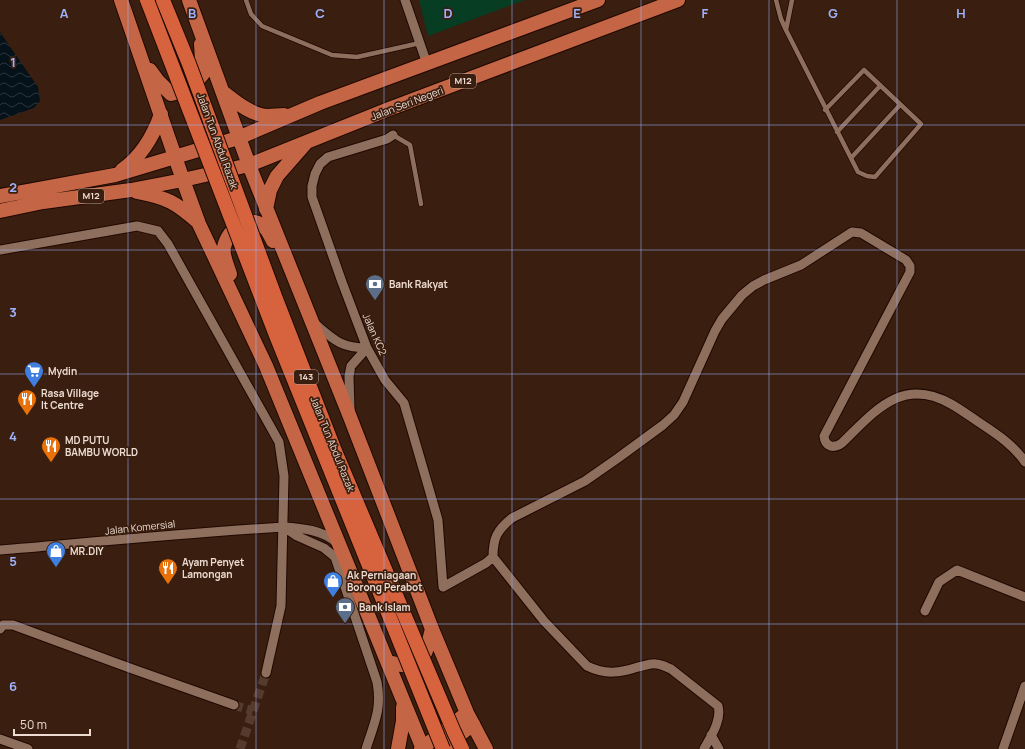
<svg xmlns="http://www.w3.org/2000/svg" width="1025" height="749" viewBox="0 0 1025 749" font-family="Manrope,sans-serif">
	<defs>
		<pattern id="water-waves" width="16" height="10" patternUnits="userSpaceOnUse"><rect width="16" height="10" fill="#06121a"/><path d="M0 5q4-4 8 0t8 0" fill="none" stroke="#2b343a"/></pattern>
	</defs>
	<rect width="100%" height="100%" fill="#3a1f10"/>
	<path fill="#063d23" d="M419,0H525L428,36Z"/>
	<path fill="url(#water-waves)" d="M0,32L38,87L40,101L34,108L0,120Z"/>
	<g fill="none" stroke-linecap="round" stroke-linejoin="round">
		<path stroke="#553b2d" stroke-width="9" stroke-dasharray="9 4.5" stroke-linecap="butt" d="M234,705L253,711
			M240,749L266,673"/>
		<g stroke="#200800" stroke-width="6">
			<path id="service" d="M246,0L251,14L262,26L332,55L357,57L420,43
				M776,0L781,19L786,30L858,172L867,176L875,177L921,124L864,70L825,110
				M786,30L792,0
				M837,132L880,86
				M393,135L410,145L421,204
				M851,158L900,105"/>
		</g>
		<g stroke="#200800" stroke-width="11">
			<path id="minor" d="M405,0L427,64
				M393,135L387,139L328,157L320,164L315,174L312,186V197L342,282L367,348L385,380L404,403L438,520L443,587L486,563L493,557C493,538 497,530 512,518L585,481L618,458L663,425L674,415L683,402L715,331L722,319L742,295L753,286L764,280L801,265L852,232L861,233L906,260L910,266V272L824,436C825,447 834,449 842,443C875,411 902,376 951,404C960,409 968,415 977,421C995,433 1013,444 1025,462
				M0,250L137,226L158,231L168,244L279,442L284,476L281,606L266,673
				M313,322C333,339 340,348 367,348
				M350,410L349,376L351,366L367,348
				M284,527L297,536L324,548L335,557L377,682C382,710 374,723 366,749
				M0,550C94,542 189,533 283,527C302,528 323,530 337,543
				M493,557L544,621L587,666C605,675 620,673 638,667C644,666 650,663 656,664C661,664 666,667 671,669L718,706C722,720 711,736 704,749
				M925,611L939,582L957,570L1025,597
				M0,629L3,625H13L127,667L234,705
				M711,735L719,749
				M0,739L28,749
				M1003,749L1025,686"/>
		</g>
		<g stroke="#200800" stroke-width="16">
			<path id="primary" d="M121,0L183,180L199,224L266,366L423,749
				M189,0L249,165L350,417L432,629L467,713L486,749
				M150,70L158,81L171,94L189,90L203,74L201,44
				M223,92C236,102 251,115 268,116C273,116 279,115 284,115
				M122,170C142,156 153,137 161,114
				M137,192C168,198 175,202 198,222
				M0,196L115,175L238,138L320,103L598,0
				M266,209L270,190L277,176L305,144
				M0,211L43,202L131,190L183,180L249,165L389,109L678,0
				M230,274C228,267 222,255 224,247C228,228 251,211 267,230C269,233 271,237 273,241
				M388,662C423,672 424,660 432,629
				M398,749L403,721V707
				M421,749L467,713
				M442,749L473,724"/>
		</g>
		<use href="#service" stroke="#8e6e5c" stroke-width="4.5"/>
		<use href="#minor" stroke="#8e6e5c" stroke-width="9"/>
		<use href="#primary" stroke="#c46645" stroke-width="14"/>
		<g stroke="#200800" stroke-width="16" stroke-linecap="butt">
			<path id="trunk-bridge" d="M147,0L277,338L443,749
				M163,0L189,64L276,299L335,451L454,732L462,749"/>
		</g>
		<use href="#trunk-bridge" stroke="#d6633e" stroke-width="14"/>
	</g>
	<path fill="none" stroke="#9fb3fd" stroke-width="1" stroke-opacity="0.55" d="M128,0V749M256,0V749M384,0V749M512,0V749M641,0V749M769,0V749M897,0V749M0,125H1025M0,250H1025M0,374H1025M0,499H1025M0,624H1025"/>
	<defs>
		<g id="bank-pin" transform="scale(1)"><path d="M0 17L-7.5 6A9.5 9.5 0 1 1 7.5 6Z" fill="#5c6f8a" stroke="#3a1f10"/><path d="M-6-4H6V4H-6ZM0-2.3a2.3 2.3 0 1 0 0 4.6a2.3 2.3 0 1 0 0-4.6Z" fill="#fff"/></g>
		<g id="supermarket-pin" transform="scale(1)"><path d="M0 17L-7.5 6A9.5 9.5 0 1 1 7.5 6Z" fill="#3f7fe0" stroke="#3a1f10"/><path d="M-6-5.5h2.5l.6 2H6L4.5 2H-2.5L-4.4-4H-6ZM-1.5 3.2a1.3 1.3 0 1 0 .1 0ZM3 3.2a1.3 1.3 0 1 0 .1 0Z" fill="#fff"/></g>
		<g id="restaurant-pin" transform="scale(1)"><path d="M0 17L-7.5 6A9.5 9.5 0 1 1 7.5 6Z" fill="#e8710a" stroke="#3a1f10"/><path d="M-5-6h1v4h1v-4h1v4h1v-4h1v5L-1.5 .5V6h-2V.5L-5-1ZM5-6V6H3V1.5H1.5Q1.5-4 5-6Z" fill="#fff"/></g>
		<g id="shop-pin" transform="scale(1)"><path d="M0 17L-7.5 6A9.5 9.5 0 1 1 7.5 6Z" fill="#3f7fe0" stroke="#3a1f10"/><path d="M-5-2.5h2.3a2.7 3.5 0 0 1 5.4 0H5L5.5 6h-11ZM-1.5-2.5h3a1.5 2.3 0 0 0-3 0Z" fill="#fff"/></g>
	</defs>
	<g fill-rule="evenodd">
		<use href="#bank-pin" x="375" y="284"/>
		<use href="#supermarket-pin" x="34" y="371"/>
		<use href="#restaurant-pin" x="27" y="399"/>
		<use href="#restaurant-pin" x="51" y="446"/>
		<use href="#shop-pin" x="56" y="551"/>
		<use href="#restaurant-pin" x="168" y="568"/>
		<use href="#shop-pin" x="333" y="581"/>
		<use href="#bank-pin" x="345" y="607"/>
	</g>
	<g text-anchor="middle" stroke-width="3.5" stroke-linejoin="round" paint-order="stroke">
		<g fill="#3a1f10" stroke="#b7a397" stroke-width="1">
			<rect x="450" y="74" width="26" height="14" rx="3"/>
			<rect x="78" y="189" width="26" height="14" rx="3"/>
			<rect x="294" y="370" width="24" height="14" rx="3"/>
		</g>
		<g font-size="9" font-weight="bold" fill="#eddbd1">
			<text x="463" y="84">M12</text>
			<text x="91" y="199">M12</text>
			<text x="306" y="380">143</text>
		</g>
		<g font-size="10" fill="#eddbd1" stroke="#3a1f10">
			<text transform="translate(407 103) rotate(-21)" y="4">Jalan Seri Negeri</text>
			<text transform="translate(218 141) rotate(70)" y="4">Jalan Tun Abdul Razak</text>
			<text transform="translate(375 334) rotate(66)" y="4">Jalan KC2</text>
			<text transform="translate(333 444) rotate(68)" y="4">Jalan Tun Abdul Razak</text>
			<text transform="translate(140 527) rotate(-6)" y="4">Jalan Komersial</text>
		</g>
		<g font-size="10" font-weight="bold" fill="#eddbd1" stroke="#3a1f10" text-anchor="start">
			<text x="389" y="288">Bank Rakyat</text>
			<text x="48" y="375">Mydin</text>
			<text x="41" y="397">Rasa Village<tspan x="41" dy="12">It Centre</tspan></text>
			<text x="65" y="444">MD PUTU<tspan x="65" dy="12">BAMBU WORLD</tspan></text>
			<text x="70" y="555">MR.DIY</text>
			<text x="182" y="566">Ayam Penyet<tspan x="182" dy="12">Lamongan</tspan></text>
			<text x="347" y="579">Ak Perniagaan<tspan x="347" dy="12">Borong Perabot</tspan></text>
			<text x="359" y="611">Bank Islam</text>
		</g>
	</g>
	<g font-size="13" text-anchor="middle" font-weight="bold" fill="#9fb3fd" stroke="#3a1f10" stroke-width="3.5" stroke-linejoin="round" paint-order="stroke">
		<text x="64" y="18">A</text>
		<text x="192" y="18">B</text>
		<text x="320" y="18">C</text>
		<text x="448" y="18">D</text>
		<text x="577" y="18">E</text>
		<text x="705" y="18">F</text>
		<text x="833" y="18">G</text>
		<text x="961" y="18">H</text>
		<text x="13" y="67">1</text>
		<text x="13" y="192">2</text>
		<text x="13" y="317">3</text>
		<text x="13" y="441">4</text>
		<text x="13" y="566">5</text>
		<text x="13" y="691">6</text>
	</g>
	<path d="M14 729v6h76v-6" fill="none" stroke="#eddbd1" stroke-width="2"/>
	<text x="20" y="729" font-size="12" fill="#eddbd1" stroke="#3a1f10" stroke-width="3" paint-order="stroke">50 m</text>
</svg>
